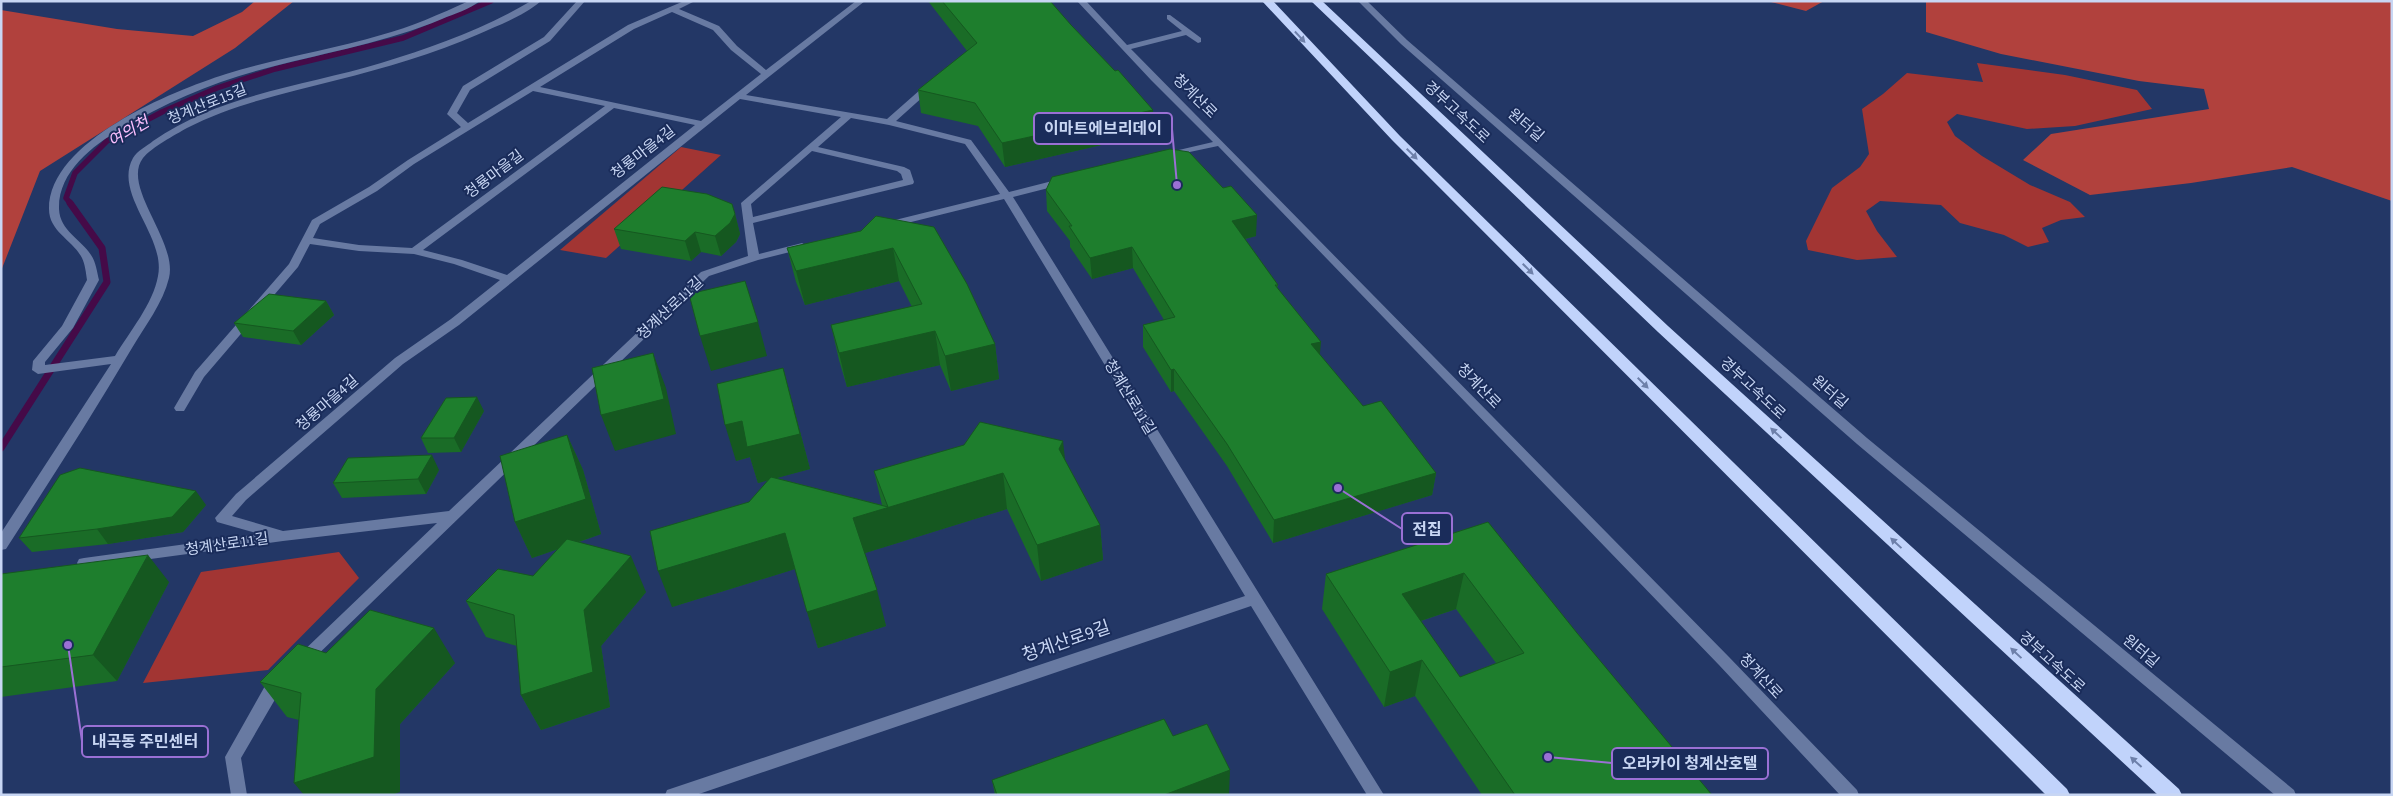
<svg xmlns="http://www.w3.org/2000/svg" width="2393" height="796" viewBox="0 0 2393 796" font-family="'Source Sans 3','Noto Sans KR',sans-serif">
	<rect width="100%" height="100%" fill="#233766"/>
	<path fill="#a23533" d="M1977,63L2065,75L2137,90L2152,109L2075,126L2027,129L1957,114L1947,122L1955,136L1982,156L2030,185L2070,202L2085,217L2061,220L2042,228L2049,242L2028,247L2004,235L1960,223L1941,205L1880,201L1866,211L1877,231L1897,257L1857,260L1808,250L1806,241L1832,188L1860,167L1869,154L1862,109L1883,94L1907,73L1983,82Z
		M681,147L721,155L606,258L560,250Z
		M339,552L359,578L268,670L143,683L201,572Z"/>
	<path fill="#b1413d" d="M255,1H294L235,48L40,171L1,271V10L117,29L193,36L242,12Z
		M1767,1H1824L1806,11Z
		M1926,1H2392V201L2292,167L2191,183L2090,195L2023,160L2051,134L2209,109L2204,89L2139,81L2001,54L1926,32Z"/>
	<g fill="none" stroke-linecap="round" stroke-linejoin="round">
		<path stroke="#450a48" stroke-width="5.5" d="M71,204L66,198L75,173L107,141L162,112L217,88L275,69L403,38L491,1"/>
		<path stroke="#450a48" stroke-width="7" d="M1,448L107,282L102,248L70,203"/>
		<path fill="#687aa2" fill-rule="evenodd" d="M469,1H480C470,9 454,14 442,19C387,42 329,52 271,67C218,80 168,101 121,129C92,146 58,172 59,209C60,231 81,239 91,255C96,262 97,272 99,280L73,328L45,362V365L115,356C130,331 153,304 158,276C166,236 113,194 133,158C137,151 147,146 153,141C220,94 305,86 381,63C433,47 484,29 531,1H541C524,16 499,25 479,34C433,54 385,68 337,80C286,93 234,104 187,128C175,135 152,147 143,158C121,187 178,241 169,278C163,303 145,326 132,348C92,416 49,482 6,549L1,550V533L111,364L38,374L32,370L33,361L62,326L87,280C86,273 85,264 82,258C73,240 49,232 49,209C49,141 172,91 226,74C277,58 330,50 381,35C411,27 440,14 469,1Z
			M577,1H585L550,41L470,90L457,113L468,123L628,25L684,1H695L679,9L719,26L737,46L766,70L856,1H865L746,95L887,119L929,82H935V86L896,121L971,140L1009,192L1064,178L1068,179V183L1013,197L1384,795H1367L1251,606L696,795H665L667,790L673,788L1245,596L1004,199L887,228L883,227V223L1000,194L965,144L889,125L851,118L818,147L904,167L910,170L914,182L913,184L753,223L759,254L802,243L807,246L806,248L758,260L709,276L307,665L302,667L297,665L294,661L297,657L437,523L283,541L84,568L79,567L77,563L79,559L84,558L260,534L217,522L215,518L236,494L395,358L451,319L500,280L454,264L414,254L359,251L310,244L298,267L204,377L184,411H176L174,408L195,372L289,264L312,220L369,187L408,160L461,127L447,114L463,86L544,37ZM672,12L713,30L731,50L761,74L701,121L540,87L634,29ZM533,91L605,106L412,248L359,245L313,238L320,224L377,191L414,164ZM740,99L841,117L741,203L748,256L701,272L449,511L283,531L232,516L246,500L403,364L459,325ZM614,108L695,125L507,275L462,260L423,250ZM812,151L897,171L901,174L903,180L753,217L751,204Z
			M1077,1H1086L1127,45L1182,31L1167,19V15H1170L1201,38V42L1198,43L1186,35L1131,49L1729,657L1857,790L1859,795H1840L1719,665L1218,146L1166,157V153L1213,142L1151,80Z
			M1358,1H1367L1407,40L1867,438L2294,790L2296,795H2275L1857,444L1401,44Z
			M281,676L287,677L289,682L277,696L241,758L247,795H231L225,757L265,686L275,677Z"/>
		<path fill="#c1d3fb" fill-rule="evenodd" d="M1262,1H1273L1400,136L2067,789L2070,795H2046L1392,140Z
			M1311,1H1322L1668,326L2179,789L2182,795H2158L1658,332Z"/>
	</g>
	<path fill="#1a6c27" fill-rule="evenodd" d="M928,1H1050L1071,25L1153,110L1154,133L1005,167L978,126L921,113L918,90L967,51Z
		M1046,190L1256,236L1245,239L1278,285L1277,288L1320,355L1363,406L1436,473L1432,495L1273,543L1227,466L1174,391L1171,392L1143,347V325L1164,320L1133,268L1092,279L1070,247V241L1047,211Z
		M735,214L740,234L736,242L721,256L701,252L691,261L621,249L614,229Z
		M876,216L995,344L999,379L951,391L940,365L847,387L839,360L831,325L912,307L899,281L805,305L796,282L787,248L861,231Z
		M326,301L334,315L301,345L243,337L234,323Z
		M783,368L810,469L776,478L882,505L874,471L1065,460L1100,525L1103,560L1041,581L1007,509L865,553L886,626L818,648L795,569L672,607L749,502L768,480L758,483L750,457L736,461Z
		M484,411L461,452L428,453L421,438Z
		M567,435L583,470L601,534L579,542L646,592L601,646L610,707L541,730L521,695L517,646L486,637L466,601L533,576L558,549L532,558L515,522Z
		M439,470L426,494L342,498L333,483Z
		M206,505L183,532L108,544L32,552L19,538Z
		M1488,522L1577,633L1712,795H1482L1415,696L1384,707L1322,609L1326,574ZM1456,609L1496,663L1460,677L1421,621Z
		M1,574L169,582L117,681L1,697Z
		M326,653L455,663L400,724V792L299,720L287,717L260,682Z
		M1173,736L1229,795H995L992,780Z"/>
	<path fill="#155820" d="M1153,110L1154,133L1005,167L1002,143Z
		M735,214L740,234L736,242L721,256L715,236Z
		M1257,215L1256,236L1232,242V221Z
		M695,232L701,252L691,261L685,241Z
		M1132,247L1133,268L1092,279L1090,258Z
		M893,248L899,281L805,305L796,271Z
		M326,301L334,315L301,345L293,331Z
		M758,322L767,356L711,371L700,336Z
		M935,331L940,365L847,387L839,353Z
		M1321,342L1319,364L1311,344Z
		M995,344L999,379L951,391L945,356Z
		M653,353L666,388L676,434L615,451L601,415Z
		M783,368L810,469L758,483L750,457L736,461L725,425Z
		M1174,369V391L1171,392V370Z
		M477,397L484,411L461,452L454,438Z
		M567,435L583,470L601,534L532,558L515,522Z
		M1063,441L1067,477L1059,449Z
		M432,455L439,470L426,494L418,479Z
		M1003,473L1007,509L862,554L853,518Z
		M1436,473L1432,495L1273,543L1274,520Z
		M196,491L206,505L183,532L108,544L97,529Z
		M1100,525L1103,560L1041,581L1037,545Z
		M785,533L795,569L672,607L658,571Z
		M148,555L169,582L117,681L93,655Z
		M631,556L646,592L601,646L610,707L541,730L521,695L584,610Z
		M1464,573L1456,609L1396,629L1402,594Z
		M877,590L886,626L818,648L807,612Z
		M434,628L455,663L400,724V792L392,795H304L294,783L376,689Z
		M1422,660L1415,696L1384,707L1390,672Z
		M1230,770L1229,795H1164Z"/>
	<path fill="#1e7e2d" stroke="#155820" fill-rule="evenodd" d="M942,1H1050L1071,25L1115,71L1118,70L1153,110L1002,143L975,103L918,90L977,43Z
		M1170,149L1189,152L1223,188L1231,186L1257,215L1232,221L1278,285H1275L1321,342L1311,344L1363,406L1381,401L1436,473L1274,520L1227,444L1174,369L1171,370L1143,325L1175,317L1132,247L1090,258L1069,226H1072L1046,190L1052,177Z
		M662,187L707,194L732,204L735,214L730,223L715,236L695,232L685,241L614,229Z
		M876,216L934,227L967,284L995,344L945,356L935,331L839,353L831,325L922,304L893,248L796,271L787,248L861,231Z
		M745,281L758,322L700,336L689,294Z
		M269,294L326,301L293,331L234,323Z
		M653,353L664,399L601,415L592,368Z
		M783,368L800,434L747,447L742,421L725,425L717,384Z
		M477,397L454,438H421L446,398Z
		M980,422L1063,441L1059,449L1100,525L1037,545L1003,473L853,518L877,590L807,612L785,533L658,571L650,531L749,502L771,477L888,507L874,471L964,445Z
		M567,435L586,499L515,522L500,456Z
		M432,455L418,479L333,483L348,458Z
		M80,468L196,491L172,517L97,529L19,538L60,475Z
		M1488,522L1577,633L1712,795H1515L1422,660L1390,672L1326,574ZM1464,573L1524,653L1460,677L1402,594Z
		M567,539L631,556L584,610L593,672L521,695L514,615L466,601L498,569L533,576Z
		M148,555L93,655L1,667V574Z
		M370,610L434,628L376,689L374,757L294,783L301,693L260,682L298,644L326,653Z
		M1164,719L1173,736L1207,724L1230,770L1164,795H997L992,780Z"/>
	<defs><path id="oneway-solid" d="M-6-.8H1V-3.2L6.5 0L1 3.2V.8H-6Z" transform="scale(1.25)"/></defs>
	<g fill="#6e80aa">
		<use href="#oneway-solid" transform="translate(1300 37) rotate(47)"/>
		<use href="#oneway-solid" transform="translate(1412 154) rotate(45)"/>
		<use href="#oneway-solid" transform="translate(1528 269) rotate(45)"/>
		<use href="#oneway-solid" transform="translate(1643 383) rotate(45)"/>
		<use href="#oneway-solid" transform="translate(1776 433) rotate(-137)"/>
		<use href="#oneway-solid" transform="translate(1896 543) rotate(-137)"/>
		<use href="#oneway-solid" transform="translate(2016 653) rotate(-137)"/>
		<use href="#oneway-solid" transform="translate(2136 762) rotate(-138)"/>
	</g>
	<g text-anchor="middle" stroke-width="4" stroke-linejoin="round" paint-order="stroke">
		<g font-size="15" fill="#c8d6f3" stroke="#1a2c5a">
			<text transform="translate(1195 96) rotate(45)" y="5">청계산로</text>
			<text transform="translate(207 104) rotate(-22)" y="5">청계산로15길</text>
			<text transform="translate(1457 112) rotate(43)" y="5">경부고속도로</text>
			<text transform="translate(1526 125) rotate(41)" y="5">원터길</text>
			<text transform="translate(643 152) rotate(-38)" y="5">청룡마을4길</text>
			<text transform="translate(494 174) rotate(-37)" y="5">청룡마을길</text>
			<text transform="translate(670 308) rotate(-43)" y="5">청계산로11길</text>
			<text transform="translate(1479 386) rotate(46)" y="5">청계산로</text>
			<text transform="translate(1753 388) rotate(43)" y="5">경부고속도로</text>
			<text transform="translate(1830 392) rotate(41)" y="5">원터길</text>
			<text transform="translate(1130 397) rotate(59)" y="5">청계산로11길</text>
			<text transform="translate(327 403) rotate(-41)" y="5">청룡마을4길</text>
			<text transform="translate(227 544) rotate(-8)" y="5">청계산로11길</text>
			<text transform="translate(2141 651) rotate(40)" y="5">원터길</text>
			<text transform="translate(2052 662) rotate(42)" y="5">경부고속도로</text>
			<text transform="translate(1761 676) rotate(47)" y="5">청계산로</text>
		</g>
		<g font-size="16" font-style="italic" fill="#fdc0ff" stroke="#1a2c5a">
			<text transform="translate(128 131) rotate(-30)" y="6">여의천</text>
		</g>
		<g font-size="18" fill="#c8d6f3" stroke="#1a2c5a">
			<text transform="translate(1066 641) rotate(-19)" y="6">청계산로9길</text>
		</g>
	</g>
	<path fill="none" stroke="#9a70d4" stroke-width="2" d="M1177 185L1172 129M1338 488L1402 529M68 645L82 741M1548 757L1612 763"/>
	<g fill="#9a70d4" stroke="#1a2c5a" stroke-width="2">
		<circle cx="1177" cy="185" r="5"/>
		<circle cx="1338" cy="488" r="5"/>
		<circle cx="68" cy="645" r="5"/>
		<circle cx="1548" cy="757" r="5"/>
	</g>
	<g fill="#1a2c5a" stroke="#9a70d4" stroke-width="2">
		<rect x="1034" y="113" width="138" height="31" rx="5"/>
		<rect x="1402" y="513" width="50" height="31" rx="5"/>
		<rect x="82" y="726" width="126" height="31" rx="5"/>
		<rect x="1612" y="748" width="156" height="31" rx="5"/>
	</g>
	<g font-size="16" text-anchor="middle" font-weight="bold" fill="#c8d6f3">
		<text x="1103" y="134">이마트에브리데이</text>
		<text x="1427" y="535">전집</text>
		<text x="145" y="747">내곡동 주민센터</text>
		<text x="1690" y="769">오라카이 청계산호텔</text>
	</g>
	<rect width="2393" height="796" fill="none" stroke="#c8d6f3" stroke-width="5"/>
</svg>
